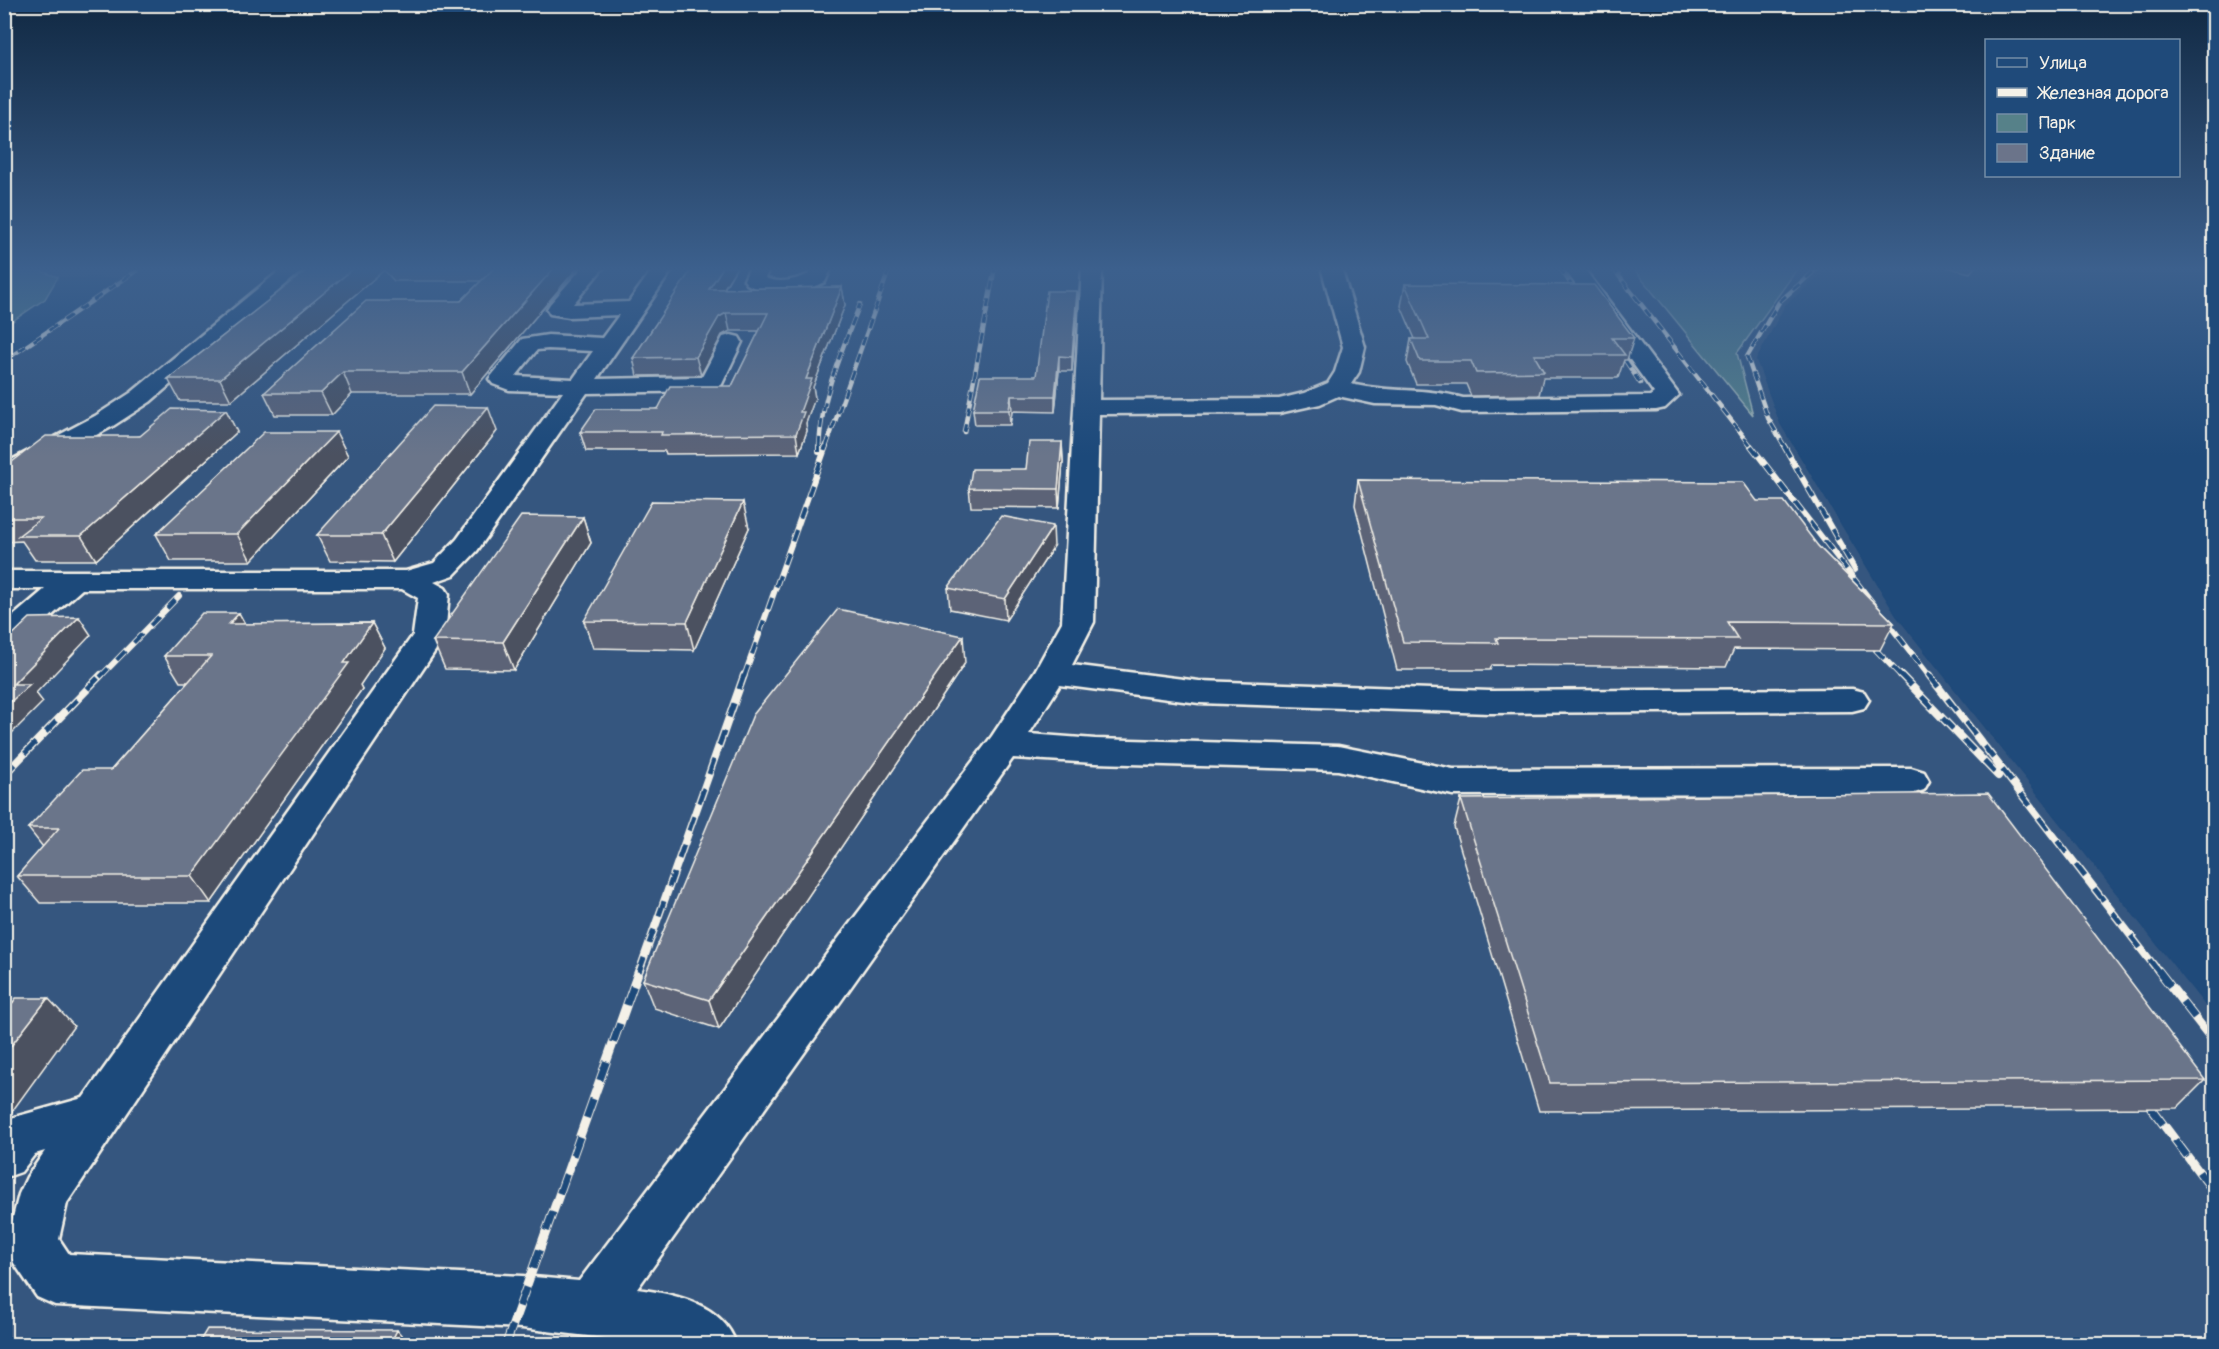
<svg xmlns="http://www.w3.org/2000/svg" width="2219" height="1349" viewBox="0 0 2219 1349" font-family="Pangolin,sans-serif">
	<rect width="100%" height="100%" fill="#1f4a7a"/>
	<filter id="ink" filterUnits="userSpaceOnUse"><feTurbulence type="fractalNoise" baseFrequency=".0167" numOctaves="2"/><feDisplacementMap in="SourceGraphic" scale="12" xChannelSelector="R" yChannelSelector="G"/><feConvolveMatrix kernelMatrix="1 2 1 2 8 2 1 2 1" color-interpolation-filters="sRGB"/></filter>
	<g filter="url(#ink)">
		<path fill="#36577f" d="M29,267H1830L1785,305L1756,360L1780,424L1896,616L2214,1017V1344H5V358L120,278L58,277Z"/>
		<path fill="#568189" stroke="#a5b9b8" stroke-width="1.5" d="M5,267H29L58,277L45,299L5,326Z
			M1632,267L1798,268L1737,353L1753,415Z"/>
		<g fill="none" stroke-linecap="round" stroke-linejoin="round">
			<g stroke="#f4f1e8" stroke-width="5">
				<path id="minor" d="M284,267H306L150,402L113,426L31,470L13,482L4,484V464L95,416L132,392Z
					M583,267H604L573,304L629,302L654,267H674L597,379L702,377L723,337L731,335L739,337L742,342L722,384L718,389L710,391L587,393L477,551L454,575L434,582L445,588L449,594L445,636L67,1203L59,1239L69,1254L522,1276L579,1281L992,736L1035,671L1062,622L1082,267H1102L1099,400L1279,399L1304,393L1328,383L1335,372L1343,347L1321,267H1341L1365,347L1359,372L1351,384C1388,393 1426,387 1463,398L1650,396L1654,393L1563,267H1583L1679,395L1665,408L1656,410L1462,412L1436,405L1375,404L1338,396L1320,404L1279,413L1099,414L1094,622L1072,665L1199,681L1490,691L1852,689L1864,692L1869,700L1864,708L1852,711L1490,713L1199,703L1060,685L1029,734L1095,739L1338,746L1453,769L1911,768L1924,772L1929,781L1924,790L1911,794L1453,795L1338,770L1095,763L1013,758L637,1289C675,1294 723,1304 736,1344H653L522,1328L55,1305L37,1297L14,1263L6,1245L19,1194L27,1177L45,1151L35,1154L21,1172L4,1178V1120L83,1098L413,635L418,598L402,589H82L15,648L4,651V624L45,589H4V571H406L434,563L457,539L563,392L509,390L493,384L489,379L493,374L522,339L548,335L602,338L619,315L569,317L550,314L547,309L550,304ZM548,349L593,351L573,379L516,376L537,350Z
					M750,267H770L765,278C779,284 796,280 809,274L812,267H832L825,282C800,294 772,298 747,284L744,280Z"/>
			</g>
			<use href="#minor" fill="#1f4a7a" fill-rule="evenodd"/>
			<g stroke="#f4f1e8" stroke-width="4.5">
				<path id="rail-far3" d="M1559,267L1581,299
					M1612,267L1752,447
					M1625,360L1640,383
					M4,361L142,267
					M964,432L995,267
					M819,447C822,393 841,353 860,304
					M826,447L890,267
					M1785,447L1768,418L1747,357L1779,302L1819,267"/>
			</g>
			<g stroke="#f4f1e8" stroke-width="6">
				<path id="rail-far2" d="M1751,446L1930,677
					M1784,446L1855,570
					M819,452V446
					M1876,650L1902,677
					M100,677L179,596
					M744,677L826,446"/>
			</g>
			<g stroke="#f4f1e8" stroke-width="8">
				<path id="rail-far1" d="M1901,675L1998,776
					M1929,675L2159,972
					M4,775L101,675
					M639,972L744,675"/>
			</g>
			<g stroke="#f4f1e8" stroke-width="9">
				<path id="rail" d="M2158,970L2214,1042
					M2151,1108L2214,1192
					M506,1344L639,970"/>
			</g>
			<use href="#rail-far3" stroke="#1f4a7a" stroke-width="3" stroke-dasharray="9" stroke-linecap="butt"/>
			<use href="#rail-far2" stroke="#1f4a7a" stroke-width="4" stroke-dasharray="12" stroke-linecap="butt"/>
			<use href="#rail-far1" stroke="#1f4a7a" stroke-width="5" stroke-dasharray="15" stroke-linecap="butt"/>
			<use href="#rail" stroke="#1f4a7a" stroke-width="7" stroke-dasharray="20" stroke-linecap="butt"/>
		</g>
		<path fill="#5c6477" stroke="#f4f1e8" stroke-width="1.5" d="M311,267H578L470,394H352L332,415H275L264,393L461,301L481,281H394L384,270L231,401H180L168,379Z
			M737,267L724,289L842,287L845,305L813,387L815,398L806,423L807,431L799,453L666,454L665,451H586L580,432L732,386L759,331H730L722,335L701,375L637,376L633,358Z
			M1946,267H1975L1970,273Z
			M1405,284L1634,338L1627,360H1624L1618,378H1543L1539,395L1471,396L1466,384H1416L1407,362L1411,339H1415L1401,306Z
			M1077,291V305L1072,371H1059L1055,412L1012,411L1010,425H975L973,410L1036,376Z
			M226,410L237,432L96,560H35L22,541L4,542V468L140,436Z
			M497,431L393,562L330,561L317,535Z
			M336,432L348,456L251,561H171L156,534Z
			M1062,442L1063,461L1059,508L971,507L969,488L1026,469Z
			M1358,480L1757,501L1818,546L1894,623L1880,650L1734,649L1726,667L1492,665L1490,670H1397L1355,505Z
			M583,517L591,543L514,670L445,669L433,641Z
			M749,528L694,650L593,648L584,621Z
			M1054,546L1006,620L950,609L948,588Z
			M239,613L245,624L372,623L385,648L360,685L362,689L211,903H40L17,876L43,847L28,828L111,770L188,682H180L164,656Z
			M965,663L719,1029L654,1008L643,980Z
			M1461,799L2205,1080L2177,1108L1539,1111L1454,827Z"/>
		<path fill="#4b5161" stroke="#f4f1e8" stroke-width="1.5" d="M355,267H383L384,270L231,401L220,379Z
			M555,267H578L470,394L462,372Z
			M723,267H737L713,306L709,289Z
			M842,287L845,305L813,387L815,398L806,423L807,431L799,453L796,434L806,379Z
			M1077,291V305L1072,371V357Z
			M726,313L730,331L722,335L701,375L696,357L719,317Z
			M1059,356V371L1055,412V396Z
			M343,372L352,394L332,415L321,393Z
			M1011,396L1012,411L1010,425L1009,410Z
			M488,407L497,431L393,562L381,535Z
			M226,410L237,432L96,560L81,536Z
			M336,432L348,456L251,561L237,534Z
			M1062,442L1063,461L1059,508L1058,489Z
			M743,502L749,528L694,650L687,622Z
			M583,517L591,543L514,670L503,642Z
			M1053,526L1054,546L1006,620L1005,599Z
			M239,613L253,639L229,624Z
			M79,617L91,635L36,693L43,702L4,741V708L13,684Z
			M372,623L385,648L360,685L362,689L211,903L192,876Z
			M963,636L965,663L719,1029L709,1000Z
			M48,998L74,1026L8,1117L4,1114V1055Z
			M397,1330L409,1344H390Z"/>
		<path fill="#6b748a" stroke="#f4f1e8" stroke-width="1.5" d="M311,267H355L220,379H168Z
			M495,267H555L462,372H343L321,393H264L366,301H461Z
			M693,267H723L709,289L842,287L806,379H812L800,412H804L796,434L661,435L662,432H580L596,409H658L670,386H732L768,313H726L719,317L696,357L633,358Z
			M1405,284L1594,285L1634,338H1612L1625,355H1534L1544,372L1476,373L1471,361H1420L1411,339H1429Z
			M1047,291H1077L1072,357L1059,356L1055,396H1011L1009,410H973L980,376H1036Z
			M433,406L488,407L381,535H317Z
			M172,409L226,410L81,536H18L41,518H4V468L46,436H140Z
			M264,432H336L237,534H156Z
			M1029,442H1062L1058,489L969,488L972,469H1026Z
			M1358,480L1743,482L1757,501H1784L1818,546L1894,623L1727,622L1738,639L1496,638L1498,643L1403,642Z
			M652,501L743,502L687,622L584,621Z
			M521,516L583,517L503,642L433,641Z
			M1001,516L1053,526L1005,599L948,588Z
			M838,609L963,636L709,1000L643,980L753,715Z
			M202,613H239L229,624L372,623L344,663H349L192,876H17L59,828H28L82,770H111L211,656H164Z
			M79,617L13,684H30L4,708V643L30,618Z
			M1988,793L2205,1080L1550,1083L1461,799Z
			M16,998H48L4,1055V1011H7Z
			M207,1329L397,1330L390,1344H198Z"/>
	</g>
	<linearGradient id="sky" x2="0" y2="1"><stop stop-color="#112943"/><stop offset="0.59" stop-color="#3c608d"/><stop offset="1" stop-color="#3c608d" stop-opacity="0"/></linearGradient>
	<rect width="2219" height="456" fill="url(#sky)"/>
	<rect width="2219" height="1349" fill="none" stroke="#1f4a7a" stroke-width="24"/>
	<rect x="12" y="12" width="2195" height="1325" fill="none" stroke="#f4f1e8" stroke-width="2" filter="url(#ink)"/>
	<rect x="1985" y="39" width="195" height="138" fill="#1f4a7a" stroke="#748da6" stroke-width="1.5"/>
	<rect x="1997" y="58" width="30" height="9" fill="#1f4a7a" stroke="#748da6" stroke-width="1.5"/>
	<text x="2039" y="69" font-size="18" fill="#f4f1e8">Улица</text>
	<rect x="1997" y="88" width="30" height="9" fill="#f4f1e8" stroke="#748da6" stroke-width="1.5"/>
	<text x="2039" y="99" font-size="18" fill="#f4f1e8">Железная дорога</text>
	<rect x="1997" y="114" width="30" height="18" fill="#568189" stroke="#748da6" stroke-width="1.5"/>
	<text x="2039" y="129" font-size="18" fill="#f4f1e8">Парк</text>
	<rect x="1997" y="144" width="30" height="18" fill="#6b748a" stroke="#748da6" stroke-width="1.5"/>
	<text x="2039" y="159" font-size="18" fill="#f4f1e8">Здание</text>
</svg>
